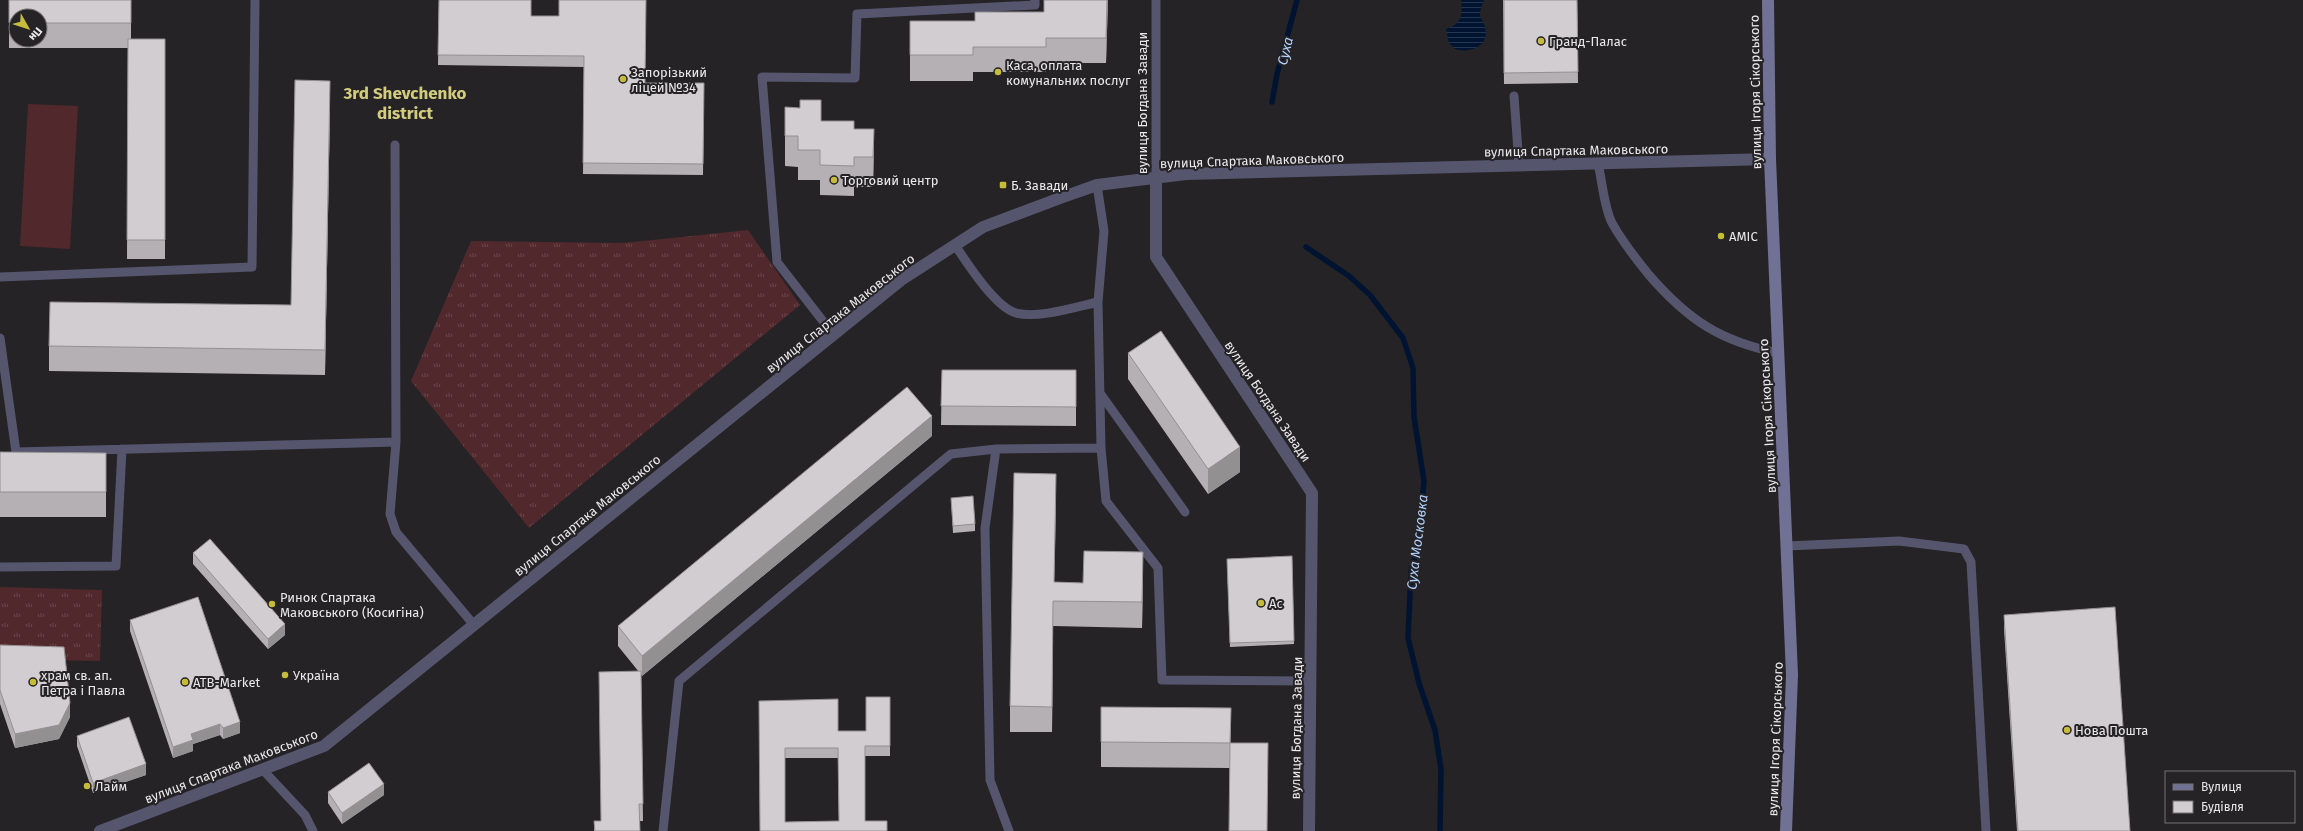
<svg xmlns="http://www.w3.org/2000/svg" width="2303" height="831" viewBox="0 0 2303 831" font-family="'Fira Sans',sans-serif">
	<defs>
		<pattern id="grass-tufts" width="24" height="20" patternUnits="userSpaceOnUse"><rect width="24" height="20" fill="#51282c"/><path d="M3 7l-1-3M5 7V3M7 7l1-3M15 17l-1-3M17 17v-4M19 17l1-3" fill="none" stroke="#6a474b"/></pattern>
		<pattern id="water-rules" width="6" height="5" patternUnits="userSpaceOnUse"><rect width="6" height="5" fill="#001432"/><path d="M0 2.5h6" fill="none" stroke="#253650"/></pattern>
	</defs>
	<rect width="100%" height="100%" fill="#252326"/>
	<path fill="url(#grass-tufts)" d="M748,230L800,305L529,528L411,381L471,241L624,243Z
		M0,587L102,590L100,661L0,659Z"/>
	<path fill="#51282c" d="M28,104L78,106L70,249L20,246Z"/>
	<path fill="url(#water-rules)" d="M1461,0H1484C1482,5 1480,10 1480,15C1481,19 1484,23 1485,27C1490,46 1470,54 1455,49L1449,43L1446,29C1462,24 1463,14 1461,0Z"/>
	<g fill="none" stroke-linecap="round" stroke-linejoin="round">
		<path stroke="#001432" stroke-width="5.5" d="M1272,102L1277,74L1297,0
			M1306,247L1349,276L1370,295L1403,338L1413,368L1414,417L1424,481L1419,541L1411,572L1408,638L1419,683L1435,730L1441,769L1440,831"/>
		<path stroke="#55556d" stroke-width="9" d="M1514,96L1519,165
			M395,145L396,442
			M1598,163C1602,180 1604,208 1612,223C1622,241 1636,259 1649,275C1688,320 1720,341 1778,353
			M1156,177V0
			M1097,185L1104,231L1098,302L1101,448L1106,501L1158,568L1162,680L1310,681
			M955,245C967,263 995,307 1016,313C1038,319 1075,307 1098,302
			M0,277L252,267L255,0
			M833,334L777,262L762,77L855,78L857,14L1035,5V0
			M0,338L16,452L396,442L390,514L396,532L474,625
			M1100,393L1185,512
			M1787,546L1899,541L1964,549L1971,562L1986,831
			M0,567L116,566L122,449
			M263,770L305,815L313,831
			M663,831L679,681L946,458L951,454L996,449
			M1009,831L990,780L985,528L996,449L1101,448"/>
		<path stroke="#55556d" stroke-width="12" d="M1156,177V257L1312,493L1309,831"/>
		<path stroke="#55556d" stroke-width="12" d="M100,831L324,746L901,280L983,227L1063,197L1097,185L1186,174L1770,159"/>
		<path stroke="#717196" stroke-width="12" d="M1768,0L1770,159L1792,675L1786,831"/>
	</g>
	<path fill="#b5b0b3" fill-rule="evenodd" d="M9,0H131V39H165V259H127L128,48H9ZM16,16H40V40H16Z
		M439,0L531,16L645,83H704L703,175L583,174L584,67L438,65Z
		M1108,0L1106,63H1046V72H973V81H910V21H975L1044,12L1072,1Z
		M1503,0H1577L1578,83L1504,84Z
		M330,107L325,375L49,371V346L291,305Z
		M785,107L821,121L854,129H874L873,187H854V196L820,195V180H798V167L785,166Z
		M1128,353L1240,472L1208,494L1128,379Z
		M942,370H1076V426L941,425Z
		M932,436L642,676L641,674L643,821H640V831H594V821H601L639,672L618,646V626Z
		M0,452L106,453V517H0Z
		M951,498L975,524V531L953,533Z
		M1056,499L1054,582L1083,583L1143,578L1142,628L1053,626L1052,732H1010V706Z
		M193,553L285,635L268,649L193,564Z
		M1292,556L1294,644L1230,647L1227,559Z
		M2004,615L2130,831H2017L2004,629Z
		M130,620L240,733L223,739L220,735L193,744V751L173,758L130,631Z
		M0,645L70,717L59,739L15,748L0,704Z
		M890,697V756H865V821L760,831L759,701L838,731H866ZM785,758H838L839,821L785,822Z
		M1101,707L1231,708L1230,768L1101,767Z
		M77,736L146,775L93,793L77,746Z
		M328,792L384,795L342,824L328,803Z"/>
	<path fill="#939092" d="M1107,0H1108L1106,63V38Z
		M330,81V107L325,375V350Z
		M874,129V159L873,187V157Z
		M932,416V436L642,676V656Z
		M1240,447V472L1208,494V469Z
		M1056,474V499L1054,601Z
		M1143,552V578L1142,628V602Z
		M1053,601V626L1052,732V707Z
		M285,624V635L268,649V639Z
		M70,703V717L59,739L15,748V734Z
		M240,722V733L223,739V728Z
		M220,724V735L193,744V751L173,758V747L191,734Z
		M146,764V775L93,793V783Z
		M384,784V795L342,824V813Z"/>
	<path fill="#d2cdd0" stroke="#939092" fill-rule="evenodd" d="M9,0H131V23H40V16H16V23H9Z
		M439,0H531V16H559V0H646L645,83H704L703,164L583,163L584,56L438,55Z
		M1044,0H1107L1106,38H1046V47H973V55H910V21H975V12H1044Z
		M1504,0H1577L1578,72L1504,73Z
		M128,39H165V240H127Z
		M295,80L330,81L325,350L49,346L50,302L291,305Z
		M800,100H821V121H854V129H874L873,157H854V166L820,165V150H798V136H785V107L800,108Z
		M1161,331L1240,447L1208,469L1128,353Z
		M942,370H1076V407L941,406Z
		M907,387L932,416L642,656L618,626Z
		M0,452L106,453V492H0Z
		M1014,473L1056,474L1054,582L1083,583L1084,551L1143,552L1142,602L1053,601L1052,707L1010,706Z
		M973,496L975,524L953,526L951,498Z
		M210,539L285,624L268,639L193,553Z
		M1292,556L1294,641L1230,643L1227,559Z
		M198,597L240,722L223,728L220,724L191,734L193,740L173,747L130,620Z
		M2115,607L2130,831H2018L2004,615Z
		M0,645L64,647L70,703L59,725L15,734L0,690Z
		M641,671L643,804H639L640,831H595L594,821H601L599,672Z
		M866,697H890V746H865V821H887V831H760L759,701L838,699V731H866ZM785,748H838L839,821L785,822Z
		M1101,707L1231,708L1230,743L1101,742Z
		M129,717L146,764L93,783L77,736Z
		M1230,743H1268L1267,831H1229Z
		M369,763L384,784L342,813L328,792Z"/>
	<g fill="#c6bc3c" stroke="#252326" stroke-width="1.5">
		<circle cx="1541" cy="41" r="4"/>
		<circle cx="998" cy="72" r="4"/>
		<circle cx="623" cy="79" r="4"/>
		<circle cx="834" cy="180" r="4"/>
		<rect x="999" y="181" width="8" height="8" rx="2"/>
		<circle cx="1721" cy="236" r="4"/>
		<circle cx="1261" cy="603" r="4"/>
		<circle cx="272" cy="604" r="4"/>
		<circle cx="285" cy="675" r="4"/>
		<circle cx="33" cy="682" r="4"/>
		<circle cx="185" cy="682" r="4"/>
		<circle cx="2067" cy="730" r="4"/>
		<circle cx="87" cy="786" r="4"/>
	</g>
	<g text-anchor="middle" stroke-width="4" stroke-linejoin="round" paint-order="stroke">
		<g font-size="13" fill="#eae8ea" stroke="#252326" text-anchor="start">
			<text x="1549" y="46">Гранд-Палас</text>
			<text x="1006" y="70">Каса, оплата<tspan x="1006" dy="15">комунальних послуг</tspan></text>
			<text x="631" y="77">Запорізький<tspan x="631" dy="15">ліцей №34</tspan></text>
			<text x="842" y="185">Торговий центр</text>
			<text x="1011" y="190">Б. Завади</text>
			<text x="1729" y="241">AMIC</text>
			<text x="280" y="602">Ринок Спартака<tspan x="280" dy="15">Маковського (Косигіна)</tspan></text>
			<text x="1269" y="608">Ас</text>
			<text x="41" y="680">храм св. ап.<tspan x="41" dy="15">Петра і Павла</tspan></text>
			<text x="293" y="680">Україна</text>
			<text x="193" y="687">ATB-Market</text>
			<text x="2075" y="735">Нова Пошта</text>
			<text x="95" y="791">Лайм</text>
		</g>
		<g font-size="13" fill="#eae8ea" stroke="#252326">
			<text transform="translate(1755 92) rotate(-91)" y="5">вулиця Ігоря Сікорського</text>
			<text transform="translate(1142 103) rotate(-90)" y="5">вулиця Богдана Завади</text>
			<text transform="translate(1576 150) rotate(-1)" y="5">вулиця Спартака Маковського</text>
			<text transform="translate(1252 160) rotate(-2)" y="5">вулиця Спартака Маковського</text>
			<text transform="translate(840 313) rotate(-38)" y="5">вулиця Спартака Маковського</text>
			<text transform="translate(1268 401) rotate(56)" y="5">вулиця Богдана Завади</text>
			<text transform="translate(1767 416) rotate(-93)" y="5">вулиця Ігоря Сікорського</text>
			<text transform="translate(587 515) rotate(-39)" y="5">вулиця Спартака Маковського</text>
			<text transform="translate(1296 728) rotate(-89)" y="5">вулиця Богдана Завади</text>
			<text transform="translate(1775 739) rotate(-88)" y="5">вулиця Ігоря Сікорського</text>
			<text transform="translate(231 766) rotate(-21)" y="5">вулиця Спартака Маковського</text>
		</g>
		<g font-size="14" font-style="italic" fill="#afd0fb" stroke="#252326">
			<text transform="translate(1285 51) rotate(-76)" y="5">Суха</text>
			<text transform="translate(1417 542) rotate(-83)" y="5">Суха Московка</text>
		</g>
		<g font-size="17" font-weight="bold" fill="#d2cc7e" stroke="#252326">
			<text x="405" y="99">3rd Shevchenko<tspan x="405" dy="20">district</tspan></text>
		</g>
	</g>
	<rect x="2165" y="771" width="130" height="52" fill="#252326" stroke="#747274"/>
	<rect x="2173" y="784" width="20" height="6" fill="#717196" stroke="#747274"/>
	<text x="2201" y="791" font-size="12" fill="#eae8ea">Вулиця</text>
	<rect x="2173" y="801" width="20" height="12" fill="#d2cdd0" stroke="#747274"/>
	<text x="2201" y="811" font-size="12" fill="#eae8ea">Будівля</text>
	<g transform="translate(28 28) rotate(129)"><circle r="19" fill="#252326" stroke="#747274"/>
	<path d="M0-3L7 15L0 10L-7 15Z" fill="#c6bc3c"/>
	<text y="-6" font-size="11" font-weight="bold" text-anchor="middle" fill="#eae8ea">Пн</text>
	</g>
</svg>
